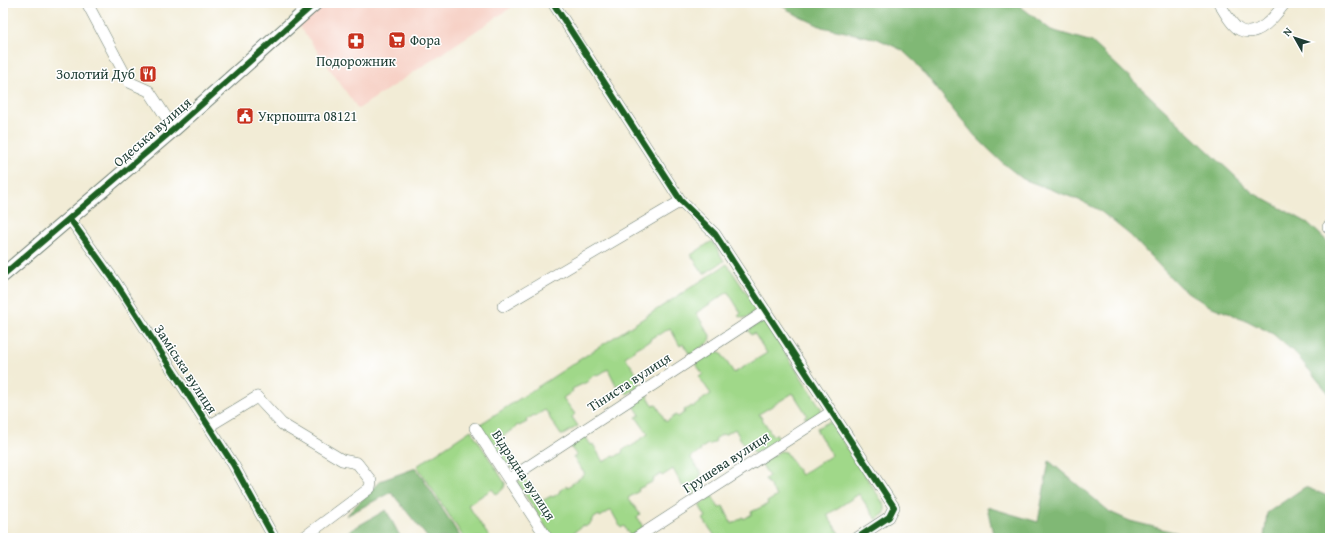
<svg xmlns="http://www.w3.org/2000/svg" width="1333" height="541" viewBox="0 0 1333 541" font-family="'Gentium Book Plus',serif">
	<rect width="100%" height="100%" fill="#fff"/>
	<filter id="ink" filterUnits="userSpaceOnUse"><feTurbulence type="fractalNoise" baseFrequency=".025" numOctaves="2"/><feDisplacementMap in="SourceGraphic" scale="8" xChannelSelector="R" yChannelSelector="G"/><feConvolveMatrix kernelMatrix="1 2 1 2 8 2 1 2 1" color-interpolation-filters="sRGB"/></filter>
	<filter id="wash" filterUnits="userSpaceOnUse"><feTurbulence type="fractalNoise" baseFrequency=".012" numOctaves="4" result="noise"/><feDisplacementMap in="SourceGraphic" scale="16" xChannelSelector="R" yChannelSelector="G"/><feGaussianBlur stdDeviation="0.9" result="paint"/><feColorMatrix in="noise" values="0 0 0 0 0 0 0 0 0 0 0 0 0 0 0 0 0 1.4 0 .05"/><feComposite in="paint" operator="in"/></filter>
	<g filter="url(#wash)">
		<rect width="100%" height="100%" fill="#f2ecd6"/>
		<path fill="#f7d1c6" d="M324,3H518L358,109L299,25Z"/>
		<path fill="#a0d889" stroke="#608a5e" d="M712,241L724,261L704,274L691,255Z
			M727,264L755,306C754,314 751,317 743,318L738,316L741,313L728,292L696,313L711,337L709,342L690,355L683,344L680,346L670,328L659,335L658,334L650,339L651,340L635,349V350L625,357L637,374L634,376L641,386L627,394L621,385L617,387L608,369L597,376L596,374L588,379L589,381L572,389L573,391L563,398L575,414L572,417L578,426L563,435H561L549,417L550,416L545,410L535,416L534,415L526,420L527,422L519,426L518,425L501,438L513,455L509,457L514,464L512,468L505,466L479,425Z
			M761,322L766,323L821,408V411C817,416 810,421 804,417L807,415L793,393L759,414L773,436L776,434L778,439L755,454L749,445L745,447L735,429L724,435L723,434L715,439L716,441L709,445L708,444L700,449L701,451L690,457L702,474L699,476L705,486L692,495L686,485L683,487L673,469L662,476L661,474L653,479L654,481L638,489L639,491L628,498L640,514L637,517L643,527L630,536L624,526L621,528L611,510L600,517L599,515L591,520L592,522L585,527L583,525L567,538H553L518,484L519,480L523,476L529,485L531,484L540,502L551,496L553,497L560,492L559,491L567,486L568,487L585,474L573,457L577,456L570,446L585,436L591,445L593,444L603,462L614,456L615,457L623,452L622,451L629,446L630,447L638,442V441L648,434L636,417L640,415L633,404L647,395L653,405L656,404L666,422L676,415L678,417L685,412L684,410L692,406L693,407L701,402L700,401L711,394L699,377L703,374L695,363L716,350L721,353L734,373L767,353L754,333L751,335L748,330Z
			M829,422L831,423L885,506V513L877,519L875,518L859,494L827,515L842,538H798L796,535L792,538H711L715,536L703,519L706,517L699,505L712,496L719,508L723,506L732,524L743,517L744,519L752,514L751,512L768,504L767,502L777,496L765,479L769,476L761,463L781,451L786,452L801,475L832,455L817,431V428Z
			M471,430L505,483C505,489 501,491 496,494L492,489L468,505L490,538H464L417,466Z"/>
		<path fill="#80b875" stroke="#507a54" d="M777,3H1016L1051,30L1092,42L1253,193L1308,223L1330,244V395L1296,354L1273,334L1244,319L1207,305L1180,287L1130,235L1099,210L1079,200L1023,179L1004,164L975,136L916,63L902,50L878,39L822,27L797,15Z
			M1049,461L1110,512L1130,521L1178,533L1181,538H994L987,507L1038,522Z
			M416,468L461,538H428L391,492L346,516L380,481Z
			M1305,487L1330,497V538H1264L1267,513Z
			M386,510L401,538H337Z"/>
	</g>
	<g filter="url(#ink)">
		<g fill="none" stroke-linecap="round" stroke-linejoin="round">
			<g stroke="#697a6d" stroke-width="12">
				<path id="minor" d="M87,3L129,82L149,91L174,129
					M553,3L681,201L715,234L894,507L889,517L857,538
					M1219,3C1224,11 1232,26 1240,30C1258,39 1276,15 1285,3
					M70,219L116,283L233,464L274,538
					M1328,227L1330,229
					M503,306L681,201
					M209,426L257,397L282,424L342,460L357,463L371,481L370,488L303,538
					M475,428L547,538
					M509,479L766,311
					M636,538L831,412"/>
			</g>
			<g stroke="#697a6d" stroke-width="16">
				<path id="tertiary" d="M3,275L174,129L315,3"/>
			</g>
			<use href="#minor" stroke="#fff" stroke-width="11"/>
			<use href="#tertiary" stroke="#fff" stroke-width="14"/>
			<g stroke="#fff" stroke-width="8">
				<path id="cycleway" d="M553,3L681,201L715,234L894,507L889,517L857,538
					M70,219L116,283L233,464L274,538
					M3,275L174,129L315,3"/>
			</g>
			<use href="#cycleway" stroke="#1b5e20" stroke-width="6"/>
		</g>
	</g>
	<defs>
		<g id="supermarket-square" transform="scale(0.9)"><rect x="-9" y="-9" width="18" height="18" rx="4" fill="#c8321e" stroke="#fff"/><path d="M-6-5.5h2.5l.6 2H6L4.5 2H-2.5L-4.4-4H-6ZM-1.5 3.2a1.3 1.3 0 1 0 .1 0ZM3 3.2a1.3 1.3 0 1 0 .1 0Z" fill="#fff"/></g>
		<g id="pharmacy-square" transform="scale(0.9)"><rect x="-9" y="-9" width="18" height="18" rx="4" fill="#c8321e" stroke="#fff"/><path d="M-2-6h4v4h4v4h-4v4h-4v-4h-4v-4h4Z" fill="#fff"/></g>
		<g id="restaurant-square" transform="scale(0.9)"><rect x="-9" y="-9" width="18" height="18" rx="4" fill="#c8321e" stroke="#fff"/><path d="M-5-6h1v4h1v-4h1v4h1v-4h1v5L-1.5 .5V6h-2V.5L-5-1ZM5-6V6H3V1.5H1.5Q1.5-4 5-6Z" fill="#fff"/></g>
		<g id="civic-square" transform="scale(0.9)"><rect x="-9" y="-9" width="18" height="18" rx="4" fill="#c8321e" stroke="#fff"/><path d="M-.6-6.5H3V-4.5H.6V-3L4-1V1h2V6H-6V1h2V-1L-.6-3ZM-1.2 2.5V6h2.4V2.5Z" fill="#fff"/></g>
	</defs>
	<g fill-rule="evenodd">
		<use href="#supermarket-square" x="397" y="40"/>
		<use href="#pharmacy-square" x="356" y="41"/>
		<use href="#restaurant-square" x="148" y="74"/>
		<use href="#civic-square" x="245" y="116"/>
	</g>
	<g text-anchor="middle" stroke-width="3" stroke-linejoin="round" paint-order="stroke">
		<g font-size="14" fill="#1f3d34" stroke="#fff" text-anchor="start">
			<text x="410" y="45">Фора</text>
			<text x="356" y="66" text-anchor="middle">Подорожник</text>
			<text x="135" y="79" text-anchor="end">Золотий Дуб</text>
			<text x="258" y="121">Укрпошта 08121</text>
		</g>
		<g font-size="14" fill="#1f3d34" stroke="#fff">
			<text transform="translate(152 132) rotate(-41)" y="5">Одеська вулиця</text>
			<text transform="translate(186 369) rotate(57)" y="5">Заміська вулиця</text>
			<text transform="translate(629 382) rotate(-33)" y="5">Тіниста вулиця</text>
			<text transform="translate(726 462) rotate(-33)" y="5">Грушева вулиця</text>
			<text transform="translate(524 475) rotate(57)" y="5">Відрадна вулиця</text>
		</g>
	</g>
	<rect width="1333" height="541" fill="none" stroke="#fff" stroke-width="16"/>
	<g transform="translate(1295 38) rotate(309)" stroke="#ffffff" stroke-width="3" paint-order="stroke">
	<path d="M0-3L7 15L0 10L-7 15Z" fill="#1f3d34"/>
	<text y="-6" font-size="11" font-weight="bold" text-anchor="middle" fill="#1f3d34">N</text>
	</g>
</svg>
